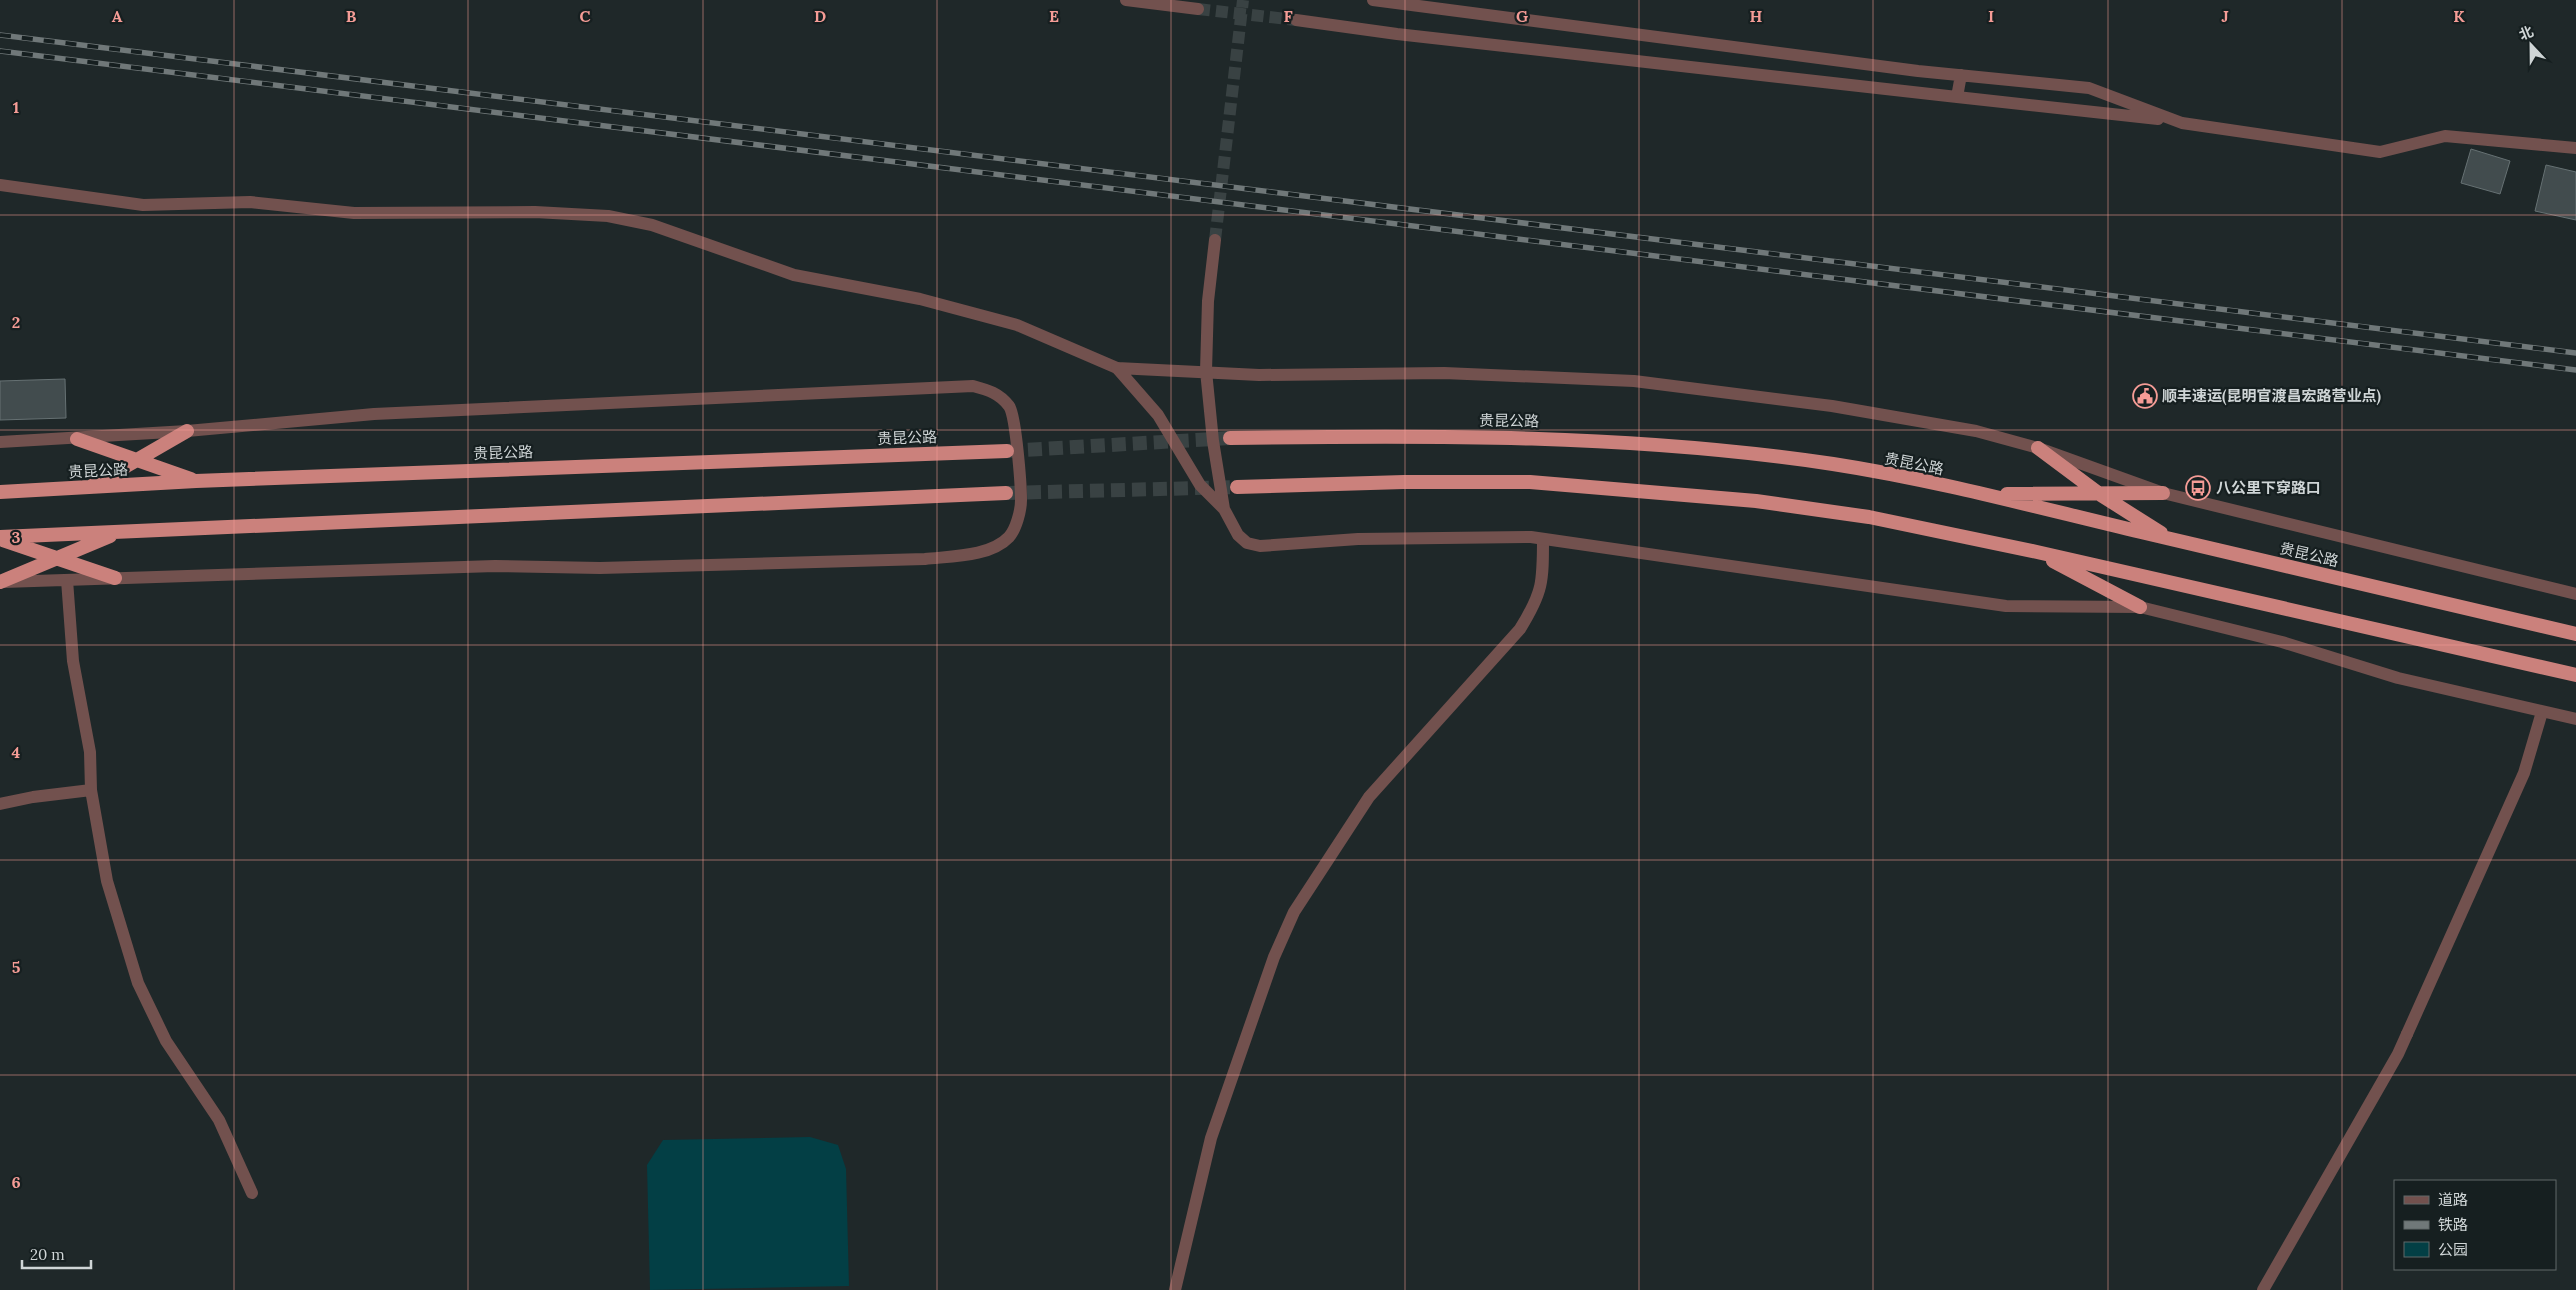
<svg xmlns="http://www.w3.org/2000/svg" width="2576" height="1290" viewBox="0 0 2576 1290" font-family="Lora,'Noto Sans SC',serif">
	<rect width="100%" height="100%" fill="#1f2829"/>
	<path fill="#033f45" d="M810,1137L838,1145L846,1169L849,1286L650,1290L647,1165L663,1140Z"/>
	<path fill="#424c4e" stroke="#667173" d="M2471,149L2510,161L2500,194L2461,183Z
		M2546,165L2576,172V220L2535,211Z
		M65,379L66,418L0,420V381Z"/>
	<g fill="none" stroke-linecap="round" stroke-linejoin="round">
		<path stroke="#394243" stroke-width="12" stroke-dasharray="12 6" stroke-linecap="butt" d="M1198,9L1296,20
			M1215,240L1243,0"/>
		<path stroke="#394243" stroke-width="14" stroke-dasharray="14 7" stroke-linecap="butt" d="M1007,451L1230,438
			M1006,493L1237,487"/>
		<path stroke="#72514e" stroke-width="12" d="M2263,1290L2398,1054L2407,1034"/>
		<path stroke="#72514e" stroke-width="12" d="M1126,0L1198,9
			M1373,0L1918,71L2089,88L2182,123L2380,152L2445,136L2576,148
			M1296,20L1397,34L1957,97L1961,75
			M1957,97L2158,119
			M0,185L143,205L250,202L354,213L535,212L608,216L652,225L794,275L920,299L1017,325L1117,368
			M67,580L73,661L90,752L91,790L107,881L138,983L166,1041L219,1120L252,1193
			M3,582L495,566L600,568L925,559C951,556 990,557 1009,537C1016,529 1021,511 1021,500C1021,485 1016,416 1009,406C999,393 988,390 973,386L374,414L187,431
			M0,804L33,797L91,790
			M2407,1034L2524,773L2542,712
			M1175,1290L1211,1138L1274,957L1294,912L1369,797L1520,629C1543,592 1543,582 1543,539"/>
		<path stroke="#72514e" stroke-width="12" d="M1215,240L1208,301L1206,371L1213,441L1224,509L1238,535L1247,543L1260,546L1358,539L1531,537L2006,606L2140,607L2282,642L2398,678L2576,719
			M1117,368L1259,375L1444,373L1634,381L1832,406L1976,431L2038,448L2163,493L2576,594
			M1117,368L1158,415L1200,485L1224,509
			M0,442L187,431"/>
		<path stroke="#cb817c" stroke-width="14" d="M1230,438C1431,435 1633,434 1833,464C1937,480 2039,508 2141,532C2286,566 2431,600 2576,634
			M77,439L191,479
			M2038,448L2101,495L2161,533
			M90,487L187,431
			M1237,487L1404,482H1530L1756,501L1869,517L2037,552L2576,675
			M0,492L196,481L1007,451
			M2007,494L2163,493
			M0,537L1006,493
			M3,540L115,578
			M2053,561L2140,607
			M0,582L110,536"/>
		<g stroke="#707879" stroke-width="5.5">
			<path id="rail" d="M0,35L2576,353
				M0,51L2576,370"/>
		</g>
		<use href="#rail" stroke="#161f20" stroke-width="4" stroke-dasharray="11" stroke-linecap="butt"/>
	</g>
	<path fill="none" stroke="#f59c96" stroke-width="1" stroke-opacity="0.55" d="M234,0V1290M468,0V1290M703,0V1290M937,0V1290M1171,0V1290M1405,0V1290M1639,0V1290M1873,0V1290M2108,0V1290M2342,0V1290M0,215H2576M0,430H2576M0,645H2576M0,860H2576M0,1075H2576"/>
	<defs>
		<g id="civic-ring" transform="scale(1.25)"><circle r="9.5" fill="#161f20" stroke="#f59c96" stroke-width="1.5"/><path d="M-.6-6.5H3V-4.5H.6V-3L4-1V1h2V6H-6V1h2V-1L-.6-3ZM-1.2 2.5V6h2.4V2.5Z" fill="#f59c96"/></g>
		<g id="bus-ring" transform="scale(1.25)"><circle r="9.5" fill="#161f20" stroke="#f59c96" stroke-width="1.5"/><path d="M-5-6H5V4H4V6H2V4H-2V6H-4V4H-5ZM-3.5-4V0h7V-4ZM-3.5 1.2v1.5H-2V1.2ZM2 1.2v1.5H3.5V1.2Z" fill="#f59c96"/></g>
	</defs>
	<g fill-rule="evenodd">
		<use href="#civic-ring" x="2145" y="396"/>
		<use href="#bus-ring" x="2198" y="488"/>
	</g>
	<g text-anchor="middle" stroke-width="4.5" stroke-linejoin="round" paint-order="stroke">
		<g font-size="15" font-weight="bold" fill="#cfd5d6" stroke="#161f20" text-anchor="start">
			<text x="2162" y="401">顺丰速运(昆明官渡昌宏路营业点)</text>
			<text x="2216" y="493">八公里下穿路口</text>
		</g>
		<g font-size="15" fill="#cfd5d6" stroke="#161f20">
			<text transform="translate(1509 421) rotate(1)" y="5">贵昆公路</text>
			<text transform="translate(907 438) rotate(-2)" y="5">贵昆公路</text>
			<text transform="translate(503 453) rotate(-2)" y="5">贵昆公路</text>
			<text transform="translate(1914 464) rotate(11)" y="5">贵昆公路</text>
			<text transform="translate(98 471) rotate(-3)" y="5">贵昆公路</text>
			<text transform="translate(2309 555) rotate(13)" y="5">贵昆公路</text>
		</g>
	</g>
	<g font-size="16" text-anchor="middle" font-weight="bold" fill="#f59c96" stroke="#161f20" stroke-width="4.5" stroke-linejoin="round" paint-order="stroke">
		<text x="117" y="22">A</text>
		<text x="351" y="22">B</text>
		<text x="585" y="22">C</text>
		<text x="820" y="22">D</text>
		<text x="1054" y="22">E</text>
		<text x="1288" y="22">F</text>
		<text x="1522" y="22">G</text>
		<text x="1756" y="22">H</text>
		<text x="1991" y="22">I</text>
		<text x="2225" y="22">J</text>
		<text x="2459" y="22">K</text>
		<text x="16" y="113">1</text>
		<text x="16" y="328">2</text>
		<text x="16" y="543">3</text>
		<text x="16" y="758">4</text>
		<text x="16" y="973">5</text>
		<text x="16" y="1188">6</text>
	</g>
	<rect x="2394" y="1180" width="162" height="90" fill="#161f20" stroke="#606869"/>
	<rect x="2404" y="1196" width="25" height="8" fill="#72514e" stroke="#606869"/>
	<text x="2438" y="1205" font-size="15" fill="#cfd5d6">道路</text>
	<rect x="2404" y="1221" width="25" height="8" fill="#707879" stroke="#606869"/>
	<text x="2438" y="1230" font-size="15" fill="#cfd5d6">铁路</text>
	<rect x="2404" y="1242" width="25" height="15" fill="#033f45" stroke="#606869"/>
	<text x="2438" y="1255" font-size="15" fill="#cfd5d6">公园</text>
	<g transform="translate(2531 45) rotate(338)" stroke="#161f20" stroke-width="4" paint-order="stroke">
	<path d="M0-4L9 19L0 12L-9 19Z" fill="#cfd5d6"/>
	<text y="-8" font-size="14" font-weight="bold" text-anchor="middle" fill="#cfd5d6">北</text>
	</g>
	<path d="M22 1260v8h69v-8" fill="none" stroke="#cfd5d6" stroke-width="2.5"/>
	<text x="30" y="1260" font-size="15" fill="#cfd5d6" stroke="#161f20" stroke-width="4" paint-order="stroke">20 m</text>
</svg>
